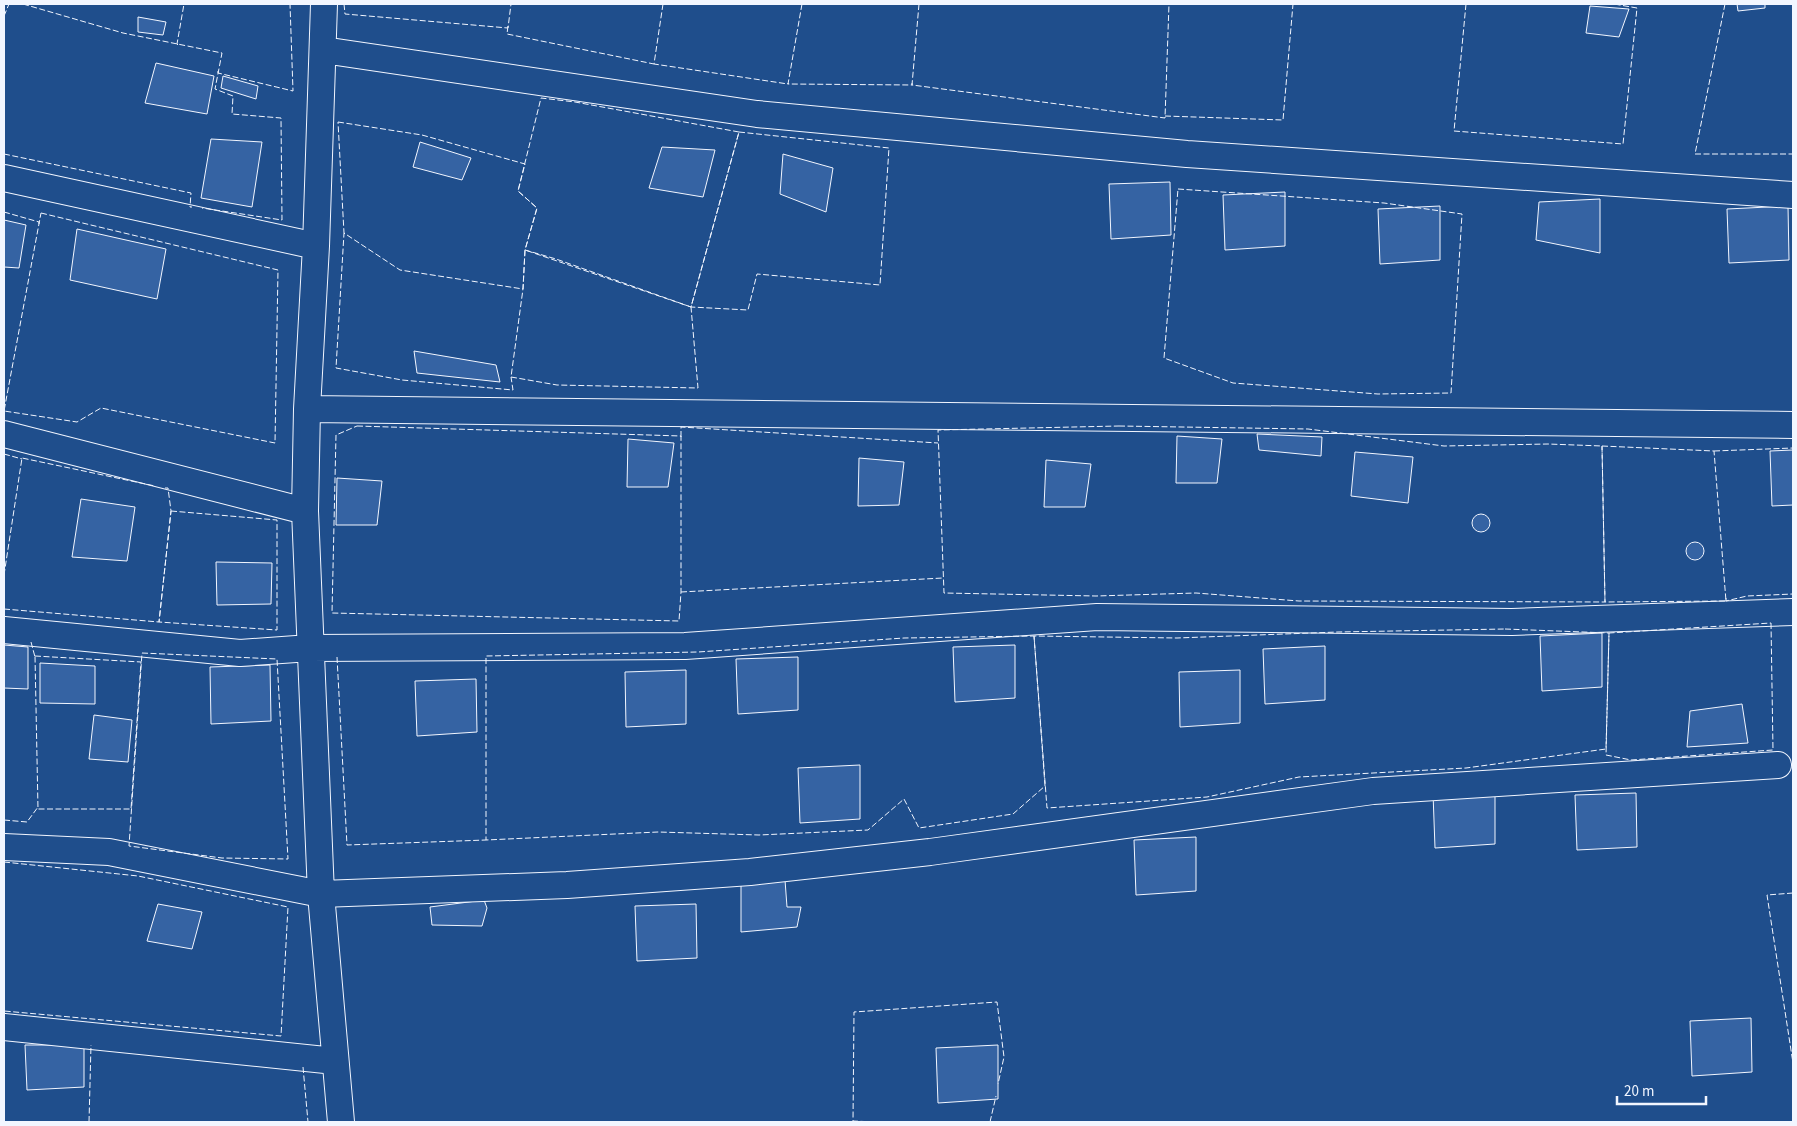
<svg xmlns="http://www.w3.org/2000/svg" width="1797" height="1126" viewBox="0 0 1797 1126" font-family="'Source Sans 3',sans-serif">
	<rect width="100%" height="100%" fill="#1f4e8c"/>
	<path fill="#3563a3" stroke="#f2f6ff" d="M1737,4H1765V8L1738,11Z
		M1590,6L1629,9L1619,37L1586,33Z
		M138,17L166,22L163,35L138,32Z
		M156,63L214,76L207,114L145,103Z
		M223,76L258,86L256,99L221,88Z
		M211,139L262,142L252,207L201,198Z
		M420,142L471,158L462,180L413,167Z
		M662,147L715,150L703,197L649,188Z
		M783,154L833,168L826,212L780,194Z
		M1170,182L1171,235L1111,239L1109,184Z
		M1285,192V246L1225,250L1223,195Z
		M1600,199V253L1536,240L1539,202Z
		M1440,206V260L1380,264L1378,209Z
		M1788,206L1789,260L1729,263L1727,209Z
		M4,220L26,225L19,268L4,267Z
		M77,229L166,249L157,299L70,280Z
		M414,351L496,365L500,382L417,373Z
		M1257,434L1322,437L1321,456L1259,450Z
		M1177,436L1222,439L1217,483H1176Z
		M628,439L674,443L668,487H627Z
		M1793,450V505L1772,506L1770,451Z
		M1355,452L1413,457L1408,503L1351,496Z
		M859,458L904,462L899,505L858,506Z
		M1046,460L1091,464L1085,507H1044Z
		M337,478L382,481L377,525H336Z
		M81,499L135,507L127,561L72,557Z
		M1472 523a9 9 0 1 1 18 0a9 9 0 1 1-18 0Z
		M1686 551a9 9 0 1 1 18 0a9 9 0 1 1-18 0Z
		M216,562L272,563L271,604L217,605Z
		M1602,633V687L1542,691L1540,636Z
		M4,645L28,647V689L4,688Z
		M1015,645V698L955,702L953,647Z
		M1325,646V700L1265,704L1263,649Z
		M798,657V710L738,714L736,659Z
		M40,663L95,666V704L40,703Z
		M270,665L271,721L211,724L210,667Z
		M686,670V724L626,727L625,672Z
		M1240,670V723L1180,727L1179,672Z
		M476,679L477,732L417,736L415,681Z
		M1742,704L1748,743L1687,747L1690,711Z
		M94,715L132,720L128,762L89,759Z
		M860,765V819L800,823L798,768Z
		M1495,791V844L1435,848L1433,793Z
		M1636,793L1637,847L1577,850L1575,795Z
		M1196,837V891L1136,895L1134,840Z
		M785,880L787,907H801L797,927L741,932V882Z
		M484,900L487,908L482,926L432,925L430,907Z
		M158,904L202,912L192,949L147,941Z
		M696,904L697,958L637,961L635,906Z
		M1751,1018L1752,1072L1692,1076L1690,1021Z
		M25,1045H84V1087L27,1090Z
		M998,1045V1099L938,1103L936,1048Z"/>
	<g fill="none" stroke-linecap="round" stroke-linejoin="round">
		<g stroke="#f2f6ff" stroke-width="28">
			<path id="street" d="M324,4L316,246L307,409L305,511L321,894L341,1122
				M323,50L757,114L1187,154L1793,195
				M4,178L316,246
				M307,409L1793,425
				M4,434L305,511
				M4,630L240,653L310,648L685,646L1097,617L1512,622L1793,612
				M4,847L109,852L321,894L567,885L750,872L930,852L1373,791L1778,765
				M4,1027L335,1061"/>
		</g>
		<use href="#street" stroke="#1f4e8c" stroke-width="26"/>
		<path stroke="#f2f6ff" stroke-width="1" stroke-dasharray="6 2.5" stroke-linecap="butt" d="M23,4L123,33L222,53L215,89L233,96L232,114L281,118L282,220L202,208
			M344,4L345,14L508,28L511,4
			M663,4L654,64L788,84V83
			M802,4L788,84L912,85V83
			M919,4L912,85L1165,118L1169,4
			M1466,4L1454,131L1623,144L1637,8L1614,4
			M1725,4L1695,154H1793
			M4,16L9,4
			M508,26L507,34L654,64
			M178,45L177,44L184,4
			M218,71V73L293,91L290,4
			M1165,116L1283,120L1293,4
			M338,122L422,135L525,164L518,191L537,208L525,250L523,289L400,270L344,233Z
			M739,132L889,148L880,285L757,274L748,310L691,307Z
			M4,154L191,193L190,207H192
			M1178,189L1384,203L1462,214L1451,393L1378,394L1233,383L1164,358Z
			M4,212L39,222V224
			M41,213L278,270L275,443L101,408L77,422L4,411Z
			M345,234L344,233L336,368L402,380L513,390L511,377
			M691,307L556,259L525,250L537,208L518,191L541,98L575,102L739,132L691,307L698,388L557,385L511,377L523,289L525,250L691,307
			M357,426L681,436V592L679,621L332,613L336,435Z
			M1119,426L1308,429L1444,446L1548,444L1602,446L1605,602L1299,601L1196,593L1096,596L944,593L938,430Z
			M681,437V427L938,443
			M1602,446L1714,451L1726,601L1605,602Z
			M1714,451L1793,448
			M4,454L22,459
			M171,511L277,520V630L159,622Z
			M4,575L22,458L155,486
			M681,592L943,578
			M1726,598V601L1747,596L1793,594
			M4,609L159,622L171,511L168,488H165
			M1771,623L1773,750L1631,760L1606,755L1609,633Z
			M1505,629L1609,633L1606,749L1466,768L1299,777L1207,797L1047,808L1034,636L1177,638L1338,632Z
			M1034,636L1045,786L1013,814L919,828L904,799L868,830L759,835L658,832L486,840V656L698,652L904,638Z
			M31,642L35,657
			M142,653L277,659L288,859L222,858L129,846Z
			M35,656L141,662L131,809H38Z
			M337,657L347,845L486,840
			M4,820L27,822L38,807
			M4,862L138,876L288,907L281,1036L4,1011
			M1793,893L1767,895L1793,1063
			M303,1067L308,1122
			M89,1122L91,1045
			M875,1122L853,1121L854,1012L997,1002L1004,1057L998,1084
			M990,1122L996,1096"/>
	</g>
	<rect width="1797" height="1126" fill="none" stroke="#f2f6ff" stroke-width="10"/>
	<path d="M1617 1096v8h89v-8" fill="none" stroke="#f2f6ff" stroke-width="2.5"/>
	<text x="1624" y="1096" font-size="15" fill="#f2f6ff" stroke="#1f4e8c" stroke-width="4" paint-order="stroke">20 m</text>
</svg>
